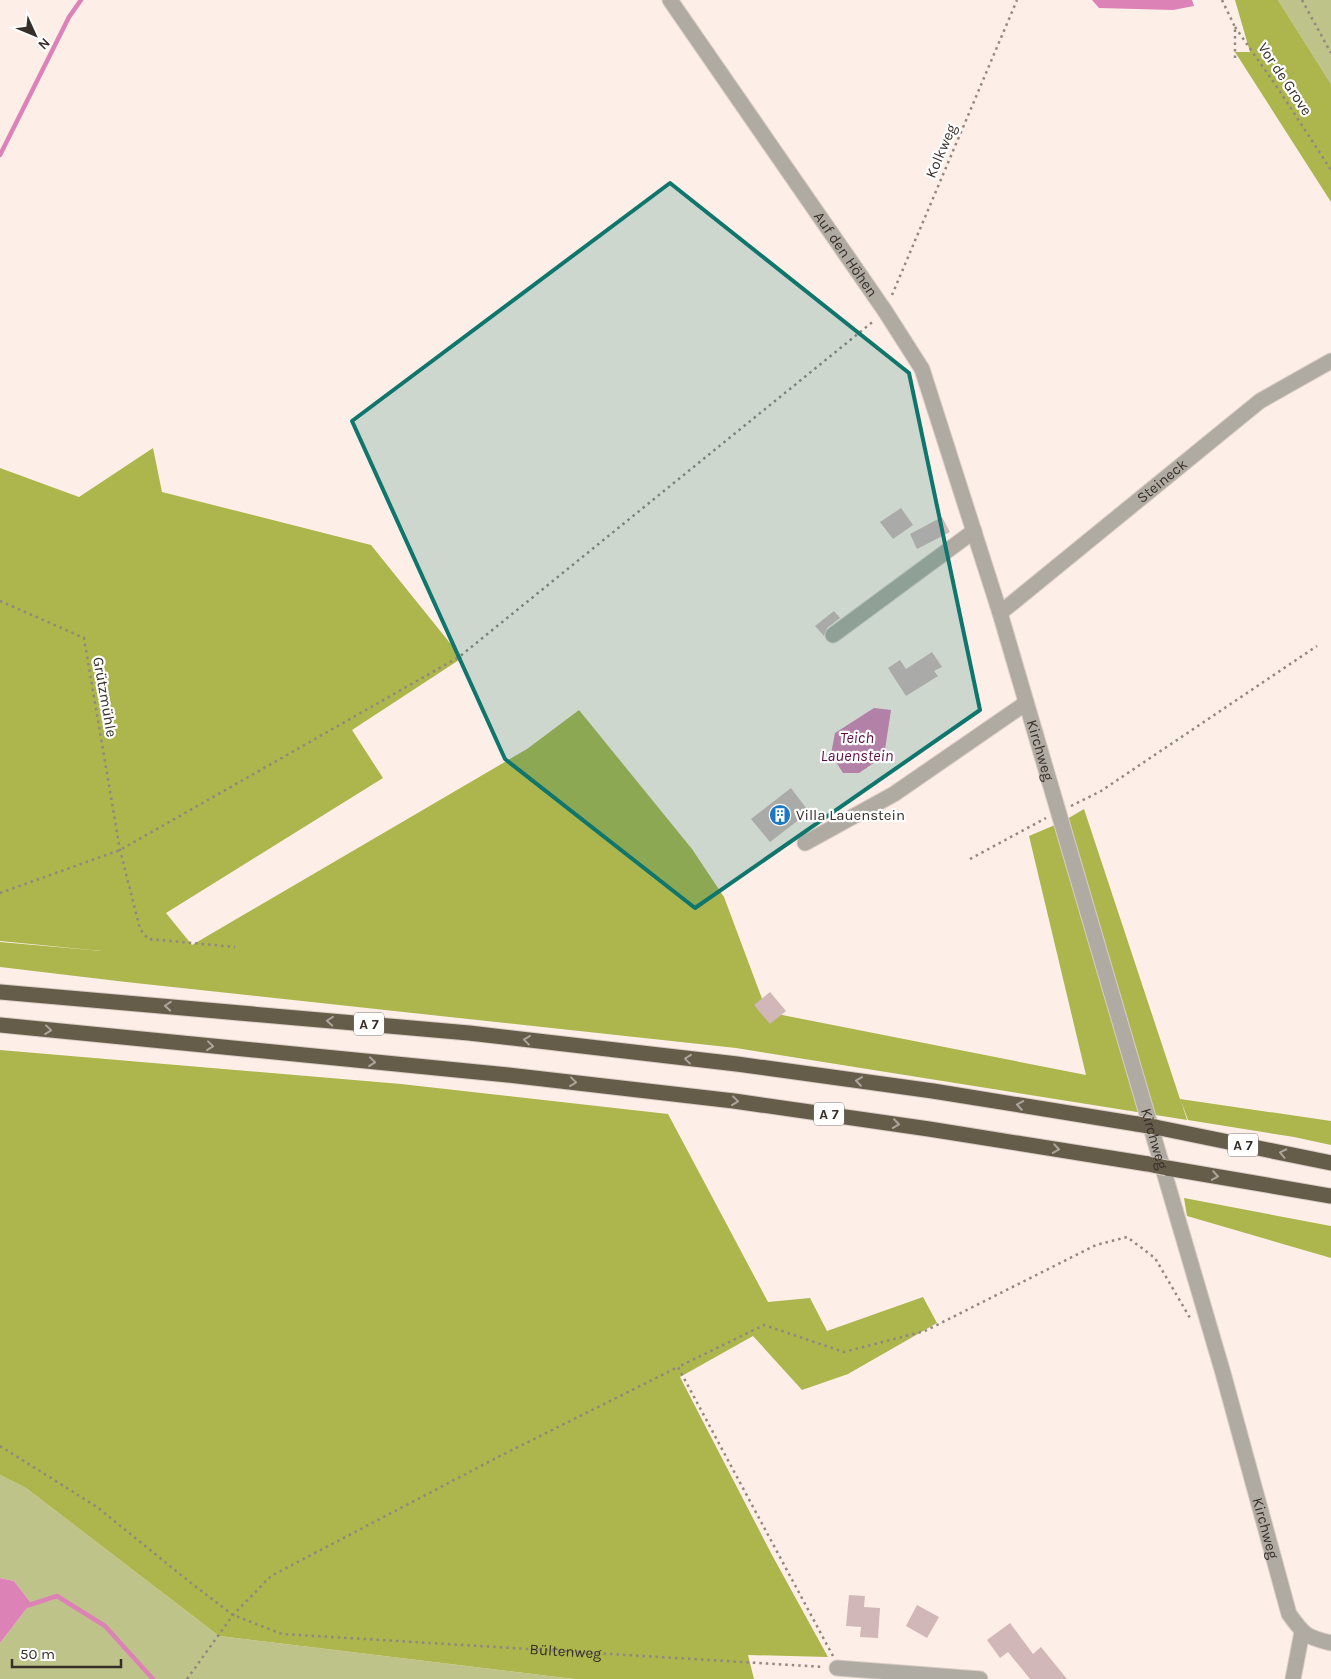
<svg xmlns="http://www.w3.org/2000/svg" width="1331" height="1679" viewBox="0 0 1331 1679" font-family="Karla,sans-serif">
	<rect width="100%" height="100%" fill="#fdefe7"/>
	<path fill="#bec489" d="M1278,0H1331V84Z
		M0,1475L26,1488L219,1636L574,1679H0V1643L31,1603L14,1581L0,1578Z"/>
	<path fill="#adb54d" d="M1235,0H1278L1331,84V202L1235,52H1250Z
		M153,448L162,492L371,545L462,658L352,730L383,778L166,913L192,945L527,749L579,710L692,849L724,897L767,1012L1086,1075L1029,836L1062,822L1084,809L1180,1099L1331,1121V1145L1294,1137L1188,1120L1181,1101L1187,1120L736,1048L126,982L0,967V942L102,951L0,941V468L79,497Z
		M0,1050L401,1084L668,1114L768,1302L810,1298L827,1331L923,1297L937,1323L848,1374L802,1390L753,1336L680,1377L772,1555L828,1657L748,1655L754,1679H574L219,1636L26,1488L0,1475Z
		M1184,1198L1331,1226V1258L1187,1216Z"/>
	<path fill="#dd82b6" d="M1092,0H1192L1194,6L1173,10L1099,8Z
		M874,708L891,710L884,756L859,773H843L831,754L835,733Z
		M0,1578L14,1581L31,1603L0,1643Z"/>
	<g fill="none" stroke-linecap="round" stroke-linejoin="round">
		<path stroke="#dd82b6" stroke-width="4.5" d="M0,155L69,17L81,0
			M26,1606L57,1596L105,1626L153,1679"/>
	</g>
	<path fill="#d1b7b7" d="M901,508L913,525L893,539L880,522Z
		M942,517L950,532L917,549L910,534Z
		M834,611L840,618L827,628L824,636L815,626Z
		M932,652L942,667L934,671L938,676L906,696L888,668L900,660L906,669Z
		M791,788L809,812L770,842L751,819Z
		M770,992L786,1011L770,1024L754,1005Z
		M849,1595L865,1596L864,1607L880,1608L878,1638L860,1637L861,1627L846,1626Z
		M917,1605L939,1617L927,1638L906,1626Z
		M1010,1623L1033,1654L1041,1647L1067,1679H1030L1008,1652L1000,1658L987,1640Z"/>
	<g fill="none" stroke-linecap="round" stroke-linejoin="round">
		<g stroke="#d9ccc5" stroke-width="17">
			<g id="minor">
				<path id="s2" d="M670,0L885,311L922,369L1000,613L1223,1373L1289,1614C1304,1635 1306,1637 1331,1643"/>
				<path id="s3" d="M1000,613L1260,401L1331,361"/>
				<path d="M833,635L974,531"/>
				<path d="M805,843L894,794L1026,703"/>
				<path d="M837,1668L980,1679"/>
				<path d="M1293,1679L1302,1632"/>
			</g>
		</g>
		<g stroke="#d9ccc5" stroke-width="17">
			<path id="highway" d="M0,992L469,1033L737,1064L933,1091L1137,1124
				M0,1025L508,1075L734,1101L929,1129L1148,1164
				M1155,1127L1331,1163
				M1167,1168L1331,1196"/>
		</g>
		<g stroke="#938781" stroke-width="2.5" stroke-dasharray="2.5 4" stroke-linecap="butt">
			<path d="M1222,0L1235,27V61"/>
			<path d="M1302,0L1331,53"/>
			<path d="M1235,27L1279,90L1331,170"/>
			<path d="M892,295L1017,0"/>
			<path d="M0,601L84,638L120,850L140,929L148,939L235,947"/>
			<path d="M1071,806L1101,791L1317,646"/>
			<path d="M970,859L1046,818"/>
			<path d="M0,893L120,850L459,657L875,320"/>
			<path id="s1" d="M0,1446L97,1507L191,1583L233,1615L282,1634L824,1667"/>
			<path d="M833,1656L678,1367L764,1325L844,1352L925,1331L1096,1245L1127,1237L1155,1258L1190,1318"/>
			<path d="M187,1679L233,1615L271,1576L500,1456L678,1367"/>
		</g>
		<use href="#minor" stroke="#b0aba2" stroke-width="15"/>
		<use href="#highway" stroke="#665c4a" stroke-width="15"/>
		<g stroke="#d9ccc5" stroke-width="17" stroke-linecap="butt">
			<path id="highway-bridge" d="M1137,1124L1155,1127
				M1148,1164L1167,1168"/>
		</g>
		<use href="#highway-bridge" stroke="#665c4a" stroke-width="15"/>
	</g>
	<defs><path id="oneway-chevron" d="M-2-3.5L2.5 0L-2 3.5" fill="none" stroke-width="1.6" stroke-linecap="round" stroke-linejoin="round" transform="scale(1.25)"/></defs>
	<g stroke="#aba59b">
		<use href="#oneway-chevron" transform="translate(168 1006) rotate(-175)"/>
		<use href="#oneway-chevron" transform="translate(330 1021) rotate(-175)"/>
		<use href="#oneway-chevron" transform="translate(48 1030) rotate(6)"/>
		<use href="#oneway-chevron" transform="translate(527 1040) rotate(-173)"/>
		<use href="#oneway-chevron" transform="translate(210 1046) rotate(6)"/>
		<use href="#oneway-chevron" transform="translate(688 1059) rotate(-173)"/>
		<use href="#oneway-chevron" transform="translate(372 1062) rotate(6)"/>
		<use href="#oneway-chevron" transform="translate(859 1081) rotate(-172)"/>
		<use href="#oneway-chevron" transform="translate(573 1082) rotate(7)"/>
		<use href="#oneway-chevron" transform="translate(735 1101) rotate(7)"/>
		<use href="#oneway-chevron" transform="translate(1020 1105) rotate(-171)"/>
		<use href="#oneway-chevron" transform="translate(896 1124) rotate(8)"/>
		<use href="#oneway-chevron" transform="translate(1056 1149) rotate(9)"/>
		<use href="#oneway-chevron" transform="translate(1283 1153) rotate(-168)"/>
		<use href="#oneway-chevron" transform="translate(1215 1176) rotate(9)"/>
	</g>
	<path fill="#0f766e" fill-opacity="0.2" stroke="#0f766e" stroke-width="4" stroke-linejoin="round" d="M670,183L909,373L980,710L695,908L505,759L352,421Z"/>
	<defs>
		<g id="building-disc" transform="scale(1.125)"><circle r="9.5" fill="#1c77c4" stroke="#fff"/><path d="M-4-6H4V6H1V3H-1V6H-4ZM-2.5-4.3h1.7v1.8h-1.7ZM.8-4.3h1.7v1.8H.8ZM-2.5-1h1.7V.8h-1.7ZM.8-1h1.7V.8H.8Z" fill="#fff"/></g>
	</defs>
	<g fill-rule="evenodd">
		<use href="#building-disc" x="780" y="815"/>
	</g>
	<g text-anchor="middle" stroke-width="4.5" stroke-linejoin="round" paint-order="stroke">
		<g fill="#fff" stroke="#736d6a" stroke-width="1">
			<rect x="354" y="1012.5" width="30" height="23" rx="4"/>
			<rect x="814" y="1102.5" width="30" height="23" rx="4"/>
			<rect x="1228" y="1133.5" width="30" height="23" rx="4"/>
		</g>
		<g font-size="14" font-weight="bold" fill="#372e2a">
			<text x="369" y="1029">A 7</text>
			<text x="829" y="1119">A 7</text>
			<text x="1243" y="1150">A 7</text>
		</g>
		<g font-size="15" fill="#372e2a" stroke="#fff">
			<text transform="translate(1285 79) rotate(56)" y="5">Vor de Grove</text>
			<text transform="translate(941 151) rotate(-67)" y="5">Kolkweg</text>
			<text dy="5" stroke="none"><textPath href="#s2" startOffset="309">Auf den Höhen</textPath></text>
			<text dy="5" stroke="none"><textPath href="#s3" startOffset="209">Steineck</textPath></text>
			<text transform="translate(105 697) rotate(80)" y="5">Grützmühle</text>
			<text dy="5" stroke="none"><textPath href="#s2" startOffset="846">Kirchweg</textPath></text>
			<text dy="5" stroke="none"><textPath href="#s2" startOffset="1251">Kirchweg</textPath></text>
			<text dy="5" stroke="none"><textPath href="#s2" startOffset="1656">Kirchweg</textPath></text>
			<text dy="5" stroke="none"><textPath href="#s1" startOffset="625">Bültenweg</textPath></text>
		</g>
		<g font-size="15" fill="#372e2a" stroke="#fff" text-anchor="start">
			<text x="796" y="820">Villa Lauenstein</text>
		</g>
		<g font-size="16" font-style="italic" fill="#5e0d44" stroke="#fff">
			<text x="857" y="743">Teich<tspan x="857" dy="18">Lauenstein</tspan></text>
		</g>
	</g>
	<g transform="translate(35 35) rotate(134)" stroke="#ffffff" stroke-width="4" paint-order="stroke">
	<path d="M0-4L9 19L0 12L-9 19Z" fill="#372e2a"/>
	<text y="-8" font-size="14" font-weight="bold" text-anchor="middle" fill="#372e2a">N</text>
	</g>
	<path d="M12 1659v8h109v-8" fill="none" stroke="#372e2a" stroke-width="2.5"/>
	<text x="20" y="1659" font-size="15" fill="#372e2a" stroke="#ffffff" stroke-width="4" paint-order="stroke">50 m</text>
</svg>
